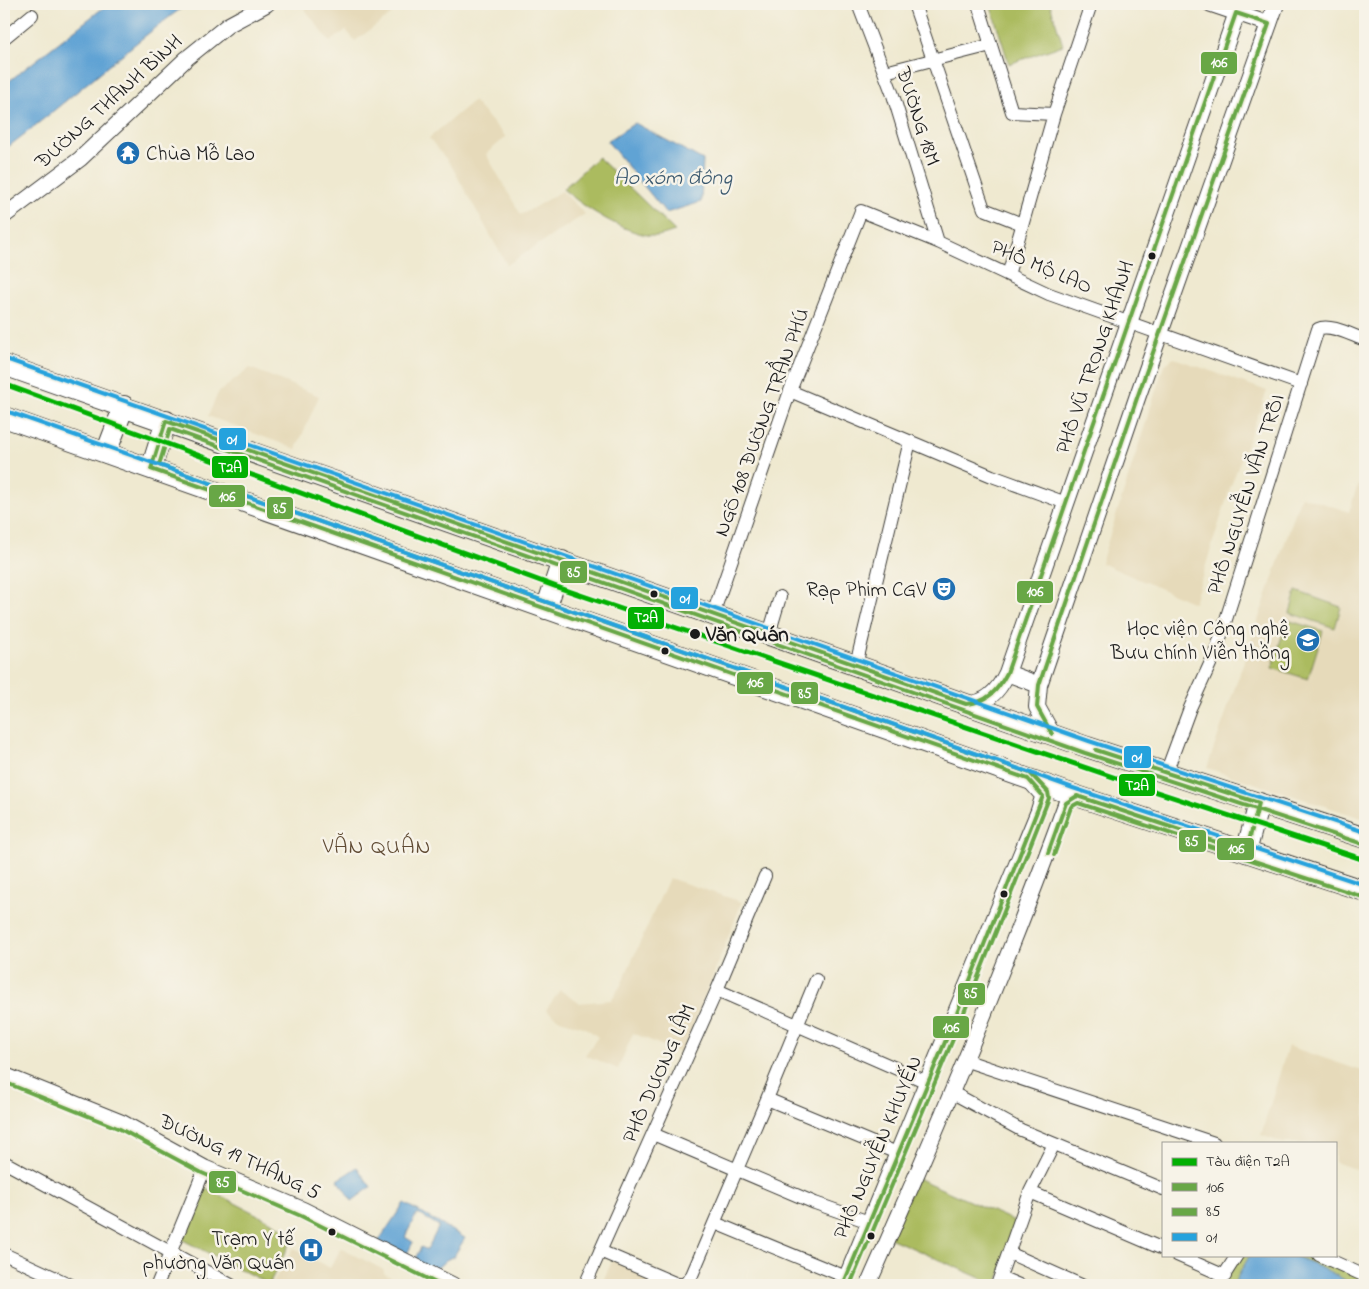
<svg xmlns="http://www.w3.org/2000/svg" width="1369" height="1289" viewBox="0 0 1369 1289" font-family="'Indie Flower',sans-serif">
	<rect width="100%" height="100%" fill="#f7f3e8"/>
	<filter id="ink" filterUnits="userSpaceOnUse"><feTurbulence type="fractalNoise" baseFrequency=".02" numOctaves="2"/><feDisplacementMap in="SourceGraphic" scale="10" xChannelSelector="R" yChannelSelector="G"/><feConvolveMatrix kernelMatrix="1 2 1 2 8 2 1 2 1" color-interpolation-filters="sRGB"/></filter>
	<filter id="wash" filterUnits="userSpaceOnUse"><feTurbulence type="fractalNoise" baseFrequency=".0096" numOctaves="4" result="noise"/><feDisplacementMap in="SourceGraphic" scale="20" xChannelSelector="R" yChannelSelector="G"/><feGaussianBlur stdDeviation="1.12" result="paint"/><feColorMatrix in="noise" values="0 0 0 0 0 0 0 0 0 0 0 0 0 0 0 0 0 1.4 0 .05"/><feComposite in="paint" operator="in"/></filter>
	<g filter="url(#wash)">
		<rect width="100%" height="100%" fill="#efe9d0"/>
		<path fill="#e6daba" d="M301,4H386L393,13L355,41L346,30L330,42Z
			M473,101L506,137L486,154L521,215L562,191L585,214L507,265L451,165L429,138Z
			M1174,358L1267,391L1230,488L1194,603L1101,563L1164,365Z
			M250,368L319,396L296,449L208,416L218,393Z
			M1358,484L1365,486V819L1207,768L1301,496L1349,512Z
			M669,878L742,902L682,1054L633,1033L618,1069L585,1055L598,1037L586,1028L560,1020L546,1010L560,990L579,1003L611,1000L621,985Z
			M1288,1046L1365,1072V1173L1335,1162V1143H1283L1261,1135Z
			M293,1248L330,1268L341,1248L384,1270V1273L396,1281L401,1278L415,1285H271Z
			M613,1259L629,1266L662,1285H601Z"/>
		<path fill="#abbb5f" stroke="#646c3e" d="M990,4H1050L1063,45L1009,64Z
			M598,157L675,231C668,233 659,237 652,236C622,232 585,208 563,189Z
			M1296,591L1341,607L1335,628L1290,613Z
			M1287,620L1323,631L1308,679L1272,668Z
			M917,1178L1019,1223L996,1285L890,1238Z
			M200,1185L295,1234L269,1284L177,1237Z
			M1238,1255H1315L1365,1278V1285H1219Z"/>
		<path fill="#60a3d4" stroke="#3e6078" d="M108,4H187C124,50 66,103 4,150V85Z
			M635,123L703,160L701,202L666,213L607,141Z
			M357,1167L371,1187L352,1201L338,1180Z
			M404,1203L465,1238L454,1256L446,1260L434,1271L414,1261L421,1247L427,1250L439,1226L417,1213L405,1237L413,1242L406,1256L378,1242Z
			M1250,1255H1292L1321,1267L1354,1285H1233Z"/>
	</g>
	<g filter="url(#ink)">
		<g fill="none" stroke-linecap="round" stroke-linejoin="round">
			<g stroke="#3c3b37" stroke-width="14">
				<path id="minor" d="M858,4L893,95L938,242
					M914,4L984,209L1022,224
					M978,4L1012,112L1054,114
					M4,38L32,15
					M885,72L991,45
					M1008,275L1054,114L1091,4
					M790,391L992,476L1066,503
					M713,614L790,391L861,211L938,242L1049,294L1301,384
					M769,634L780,597
					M856,665L910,441
					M1166,773L1190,708L1216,651L1318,329C1330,323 1353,336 1365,340
					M717,990L927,1082
					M967,1061L1214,1143
					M953,1093L1021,1130L1163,1189
					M767,1099L816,980
					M653,1134L815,1203L869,1222
					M4,1162L231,1285
					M1030,1192L1163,1249
					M715,1223L846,1277
					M600,1251L677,1284H685L692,1275L767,1099L897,1153
					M1009,1253L1081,1285
					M4,1254L71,1285
					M1177,1255L1225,1276
					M1319,1255L1365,1276
					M1000,1277L1019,1285
					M157,1285L205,1168
					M585,1285L717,990L765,876
					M997,1285L1030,1192L1054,1144
					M1218,1285L1237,1255"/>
			</g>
			<g stroke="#3c3b37" stroke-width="17">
				<path id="tertiary" d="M1210,4L1269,24
					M4,216L80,159L187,58L228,25L267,4
					M4,1075L123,1123L205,1168L304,1210L453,1285
					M843,1285L1038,812L1043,796L1028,779
					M868,1285C939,1126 1006,967 1066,803L1077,796"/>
			</g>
			<g stroke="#3c3b37" stroke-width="18">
				<path id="secondary" d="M1007,673L1039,685
					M966,704C986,705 999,690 1007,673L1240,4
					M1052,734L1037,707L1039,685L1137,398L1276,4"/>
			</g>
			<g stroke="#3c3b37" stroke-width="22">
				<path id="trunk" d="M4,365L1087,747L1365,838
					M4,417L1071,794L1365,891
					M106,453L124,406
					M151,469L166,421
					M546,609L562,561
					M1246,852L1259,803"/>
			</g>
			<use href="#minor" stroke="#fff" stroke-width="12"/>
			<use href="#tertiary" stroke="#fff" stroke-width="15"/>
			<use href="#secondary" stroke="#fff" stroke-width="16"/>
			<use href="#trunk" stroke="#fff" stroke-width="20"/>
			<g stroke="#f7f3e8" stroke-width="8">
				<path id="bus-1" d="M1048,853L1066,803L1077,796L1246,852L1259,803L1096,750
					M843,1285L953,1023L1043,796L1028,779L151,469L166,421L966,704C987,703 998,690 1007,673L1236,13L1269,24L1137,398L1039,685L1037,707L1052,734"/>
			</g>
			<g stroke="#f7f3e8" stroke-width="8">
				<path id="bus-2" d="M1054,855L1071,807L1078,803L1363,897
					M4,1082L120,1129L202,1173L301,1216L440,1285
					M850,1285L959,1025L1049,798L1048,792L1030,773L159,465L170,429L1085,753L1363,844"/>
			</g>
			<g stroke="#f7f3e8" stroke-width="8">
				<path id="bus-3" d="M6,359L1089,741L1365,832
					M6,411L1073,788L1365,885"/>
			</g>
			<use href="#bus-1" stroke="#68a746" stroke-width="4"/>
			<use href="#bus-2" stroke="#68a746" stroke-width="4"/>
			<use href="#bus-3" stroke="#25a2dd" stroke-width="4"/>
			<g stroke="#f7f3e8" stroke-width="9">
				<path id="metro-1" d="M4,384L557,587L1157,792L1365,860"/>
			</g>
			<use href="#metro-1" stroke="#03b003" stroke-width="5"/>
		</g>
	</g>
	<defs>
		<g id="temple-disc" transform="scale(1.25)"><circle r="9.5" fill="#1f6fb2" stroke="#f7f3e8"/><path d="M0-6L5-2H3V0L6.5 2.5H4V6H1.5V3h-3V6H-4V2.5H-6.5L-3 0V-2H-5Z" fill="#fff"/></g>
		<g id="theatre-disc" transform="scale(1.25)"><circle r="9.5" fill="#1f6fb2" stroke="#f7f3e8"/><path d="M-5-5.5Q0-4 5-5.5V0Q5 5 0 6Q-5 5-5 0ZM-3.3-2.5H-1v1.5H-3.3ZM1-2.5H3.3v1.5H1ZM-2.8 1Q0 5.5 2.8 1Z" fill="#fff"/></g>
		<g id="university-disc" transform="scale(1.25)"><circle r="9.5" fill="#1f6fb2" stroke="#f7f3e8"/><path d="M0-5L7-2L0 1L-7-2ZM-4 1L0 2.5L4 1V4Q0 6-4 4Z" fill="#fff"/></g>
		<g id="hospital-disc" transform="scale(1.25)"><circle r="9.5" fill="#1f6fb2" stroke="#f7f3e8"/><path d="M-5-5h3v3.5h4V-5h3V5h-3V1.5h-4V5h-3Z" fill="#fff"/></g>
	</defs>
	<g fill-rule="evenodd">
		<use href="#temple-disc" x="128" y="153"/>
		<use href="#theatre-disc" x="944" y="589"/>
		<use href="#university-disc" x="1308" y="640"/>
		<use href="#hospital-disc" x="311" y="1250"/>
	</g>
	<g fill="#1c1c1c" stroke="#f7f3e8" stroke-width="2">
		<circle cx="1152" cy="256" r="4.5"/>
		<circle cx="654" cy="594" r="4.5"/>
		<circle cx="695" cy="634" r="6"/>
		<circle cx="665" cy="651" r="4.5"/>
		<circle cx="1004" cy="894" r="4.5"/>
		<circle cx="332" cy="1232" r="4.5"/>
		<circle cx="871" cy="1236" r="4.5"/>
	</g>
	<g text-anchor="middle" stroke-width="5" stroke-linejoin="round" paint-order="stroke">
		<g font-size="21" fill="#1c1c1c" stroke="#f7f3e8">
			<text transform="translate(108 101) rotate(-42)" y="7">ĐƯỜNG THANH BÌNH</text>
			<text transform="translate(919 116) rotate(72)" y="7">ĐƯỜNG 18M</text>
			<text transform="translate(1042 266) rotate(23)" y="7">PHỐ MỘ LAO</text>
			<text transform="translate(1094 357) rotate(-71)" y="7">PHỐ VŨ TRỌNG KHÁNH</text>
			<text transform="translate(761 422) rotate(-70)" y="7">NGÕ 108 ĐƯỜNG TRẦN PHÚ</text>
			<text transform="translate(1245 494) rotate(-72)" y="7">PHỐ NGUYỄN VĂN TRỖI</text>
			<text transform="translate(658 1073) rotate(-66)" y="7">PHỐ DƯƠNG LÂM</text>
			<text transform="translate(877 1147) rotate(-67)" y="7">PHỐ NGUYỄN KHUYẾN</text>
			<text transform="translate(240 1156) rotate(25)" y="7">ĐƯỜNG 19 THÁNG 5</text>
		</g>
		<g font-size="21" fill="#1c1c1c" stroke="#f7f3e8" text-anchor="end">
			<text x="146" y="160" text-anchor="start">Chùa Mỗ Lao</text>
			<text x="926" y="596">Rạp Phim CGV</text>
			<text x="1290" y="635">Học viện Công nghệ<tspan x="1290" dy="24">Bưu chính Viễn thông</tspan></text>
			<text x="294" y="1245">Trạm Y tế<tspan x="294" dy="24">phường Văn Quán</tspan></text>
		</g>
		<g font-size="21" font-weight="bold" fill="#1c1c1c" stroke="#f7f3e8" text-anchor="start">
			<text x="706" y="641">Văn Quán</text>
		</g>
		<g font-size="22" font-style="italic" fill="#3b596f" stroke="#f7f3e8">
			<text x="673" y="184">Ao xóm đông</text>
		</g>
		<g font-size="22" letter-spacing="1" fill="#604b34" stroke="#f7f3e8">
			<text x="377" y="853">VĂN QUÁN</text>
		</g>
	</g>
	<g stroke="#f7f3e8" stroke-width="2">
		<rect x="1200" y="51" width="38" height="24" rx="5" fill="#68a746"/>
		<rect x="218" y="427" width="29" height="24" rx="5" fill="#25a2dd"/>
		<rect x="211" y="455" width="38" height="24" rx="5" fill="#03b003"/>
		<rect x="208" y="484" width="38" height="24" rx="5" fill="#68a746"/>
		<rect x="266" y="496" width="28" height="24" rx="5" fill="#68a746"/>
		<rect x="559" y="560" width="29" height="24" rx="5" fill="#68a746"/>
		<rect x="1016" y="580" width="38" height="24" rx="5" fill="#68a746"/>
		<rect x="670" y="586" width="29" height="24" rx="5" fill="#25a2dd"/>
		<rect x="627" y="606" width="38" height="24" rx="5" fill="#03b003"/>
		<rect x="736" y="671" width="38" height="24" rx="5" fill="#68a746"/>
		<rect x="790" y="681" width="29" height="24" rx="5" fill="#68a746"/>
		<rect x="1123" y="745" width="29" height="24" rx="5" fill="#25a2dd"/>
		<rect x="1118" y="773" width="38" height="24" rx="5" fill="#03b003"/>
		<rect x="1178" y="829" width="29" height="24" rx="5" fill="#68a746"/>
		<rect x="1216" y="837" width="39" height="24" rx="5" fill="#68a746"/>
		<rect x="957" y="982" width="29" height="24" rx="5" fill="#68a746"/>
		<rect x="932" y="1015" width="38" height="24" rx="5" fill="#68a746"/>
		<rect x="208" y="1170" width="29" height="24" rx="5" fill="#68a746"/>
	</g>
	<g font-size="14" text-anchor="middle" font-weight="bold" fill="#fff">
		<text x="1219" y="67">106</text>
		<text x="232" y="444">01</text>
		<text x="230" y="472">T2A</text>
		<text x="227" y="501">106</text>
		<text x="280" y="513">85</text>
		<text x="574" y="577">85</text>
		<text x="1035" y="596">106</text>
		<text x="685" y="603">01</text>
		<text x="646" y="622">T2A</text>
		<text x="755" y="687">106</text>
		<text x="805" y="698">85</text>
		<text x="1137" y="762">01</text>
		<text x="1137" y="790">T2A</text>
		<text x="1192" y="846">85</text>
		<text x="1236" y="853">106</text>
		<text x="971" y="998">85</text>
		<text x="951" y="1032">106</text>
		<text x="223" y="1187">85</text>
	</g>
	<rect width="1369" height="1289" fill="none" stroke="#f7f3e8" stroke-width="20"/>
	<rect x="1162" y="1142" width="175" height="115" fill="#f7f3e8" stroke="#9f9d96"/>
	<rect x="1172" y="1158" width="25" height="8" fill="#03b003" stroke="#9f9d96"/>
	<text x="1206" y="1166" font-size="15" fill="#1c1c1c">Tàu điện T2A</text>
	<rect x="1172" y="1183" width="25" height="8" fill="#68a746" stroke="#9f9d96"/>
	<text x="1206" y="1192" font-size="15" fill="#1c1c1c">106</text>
	<rect x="1172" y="1208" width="25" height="8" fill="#68a746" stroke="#9f9d96"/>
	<text x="1206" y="1216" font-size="15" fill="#1c1c1c">85</text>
	<rect x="1172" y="1233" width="25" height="8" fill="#25a2dd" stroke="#9f9d96"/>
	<text x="1206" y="1242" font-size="15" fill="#1c1c1c">01</text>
</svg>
